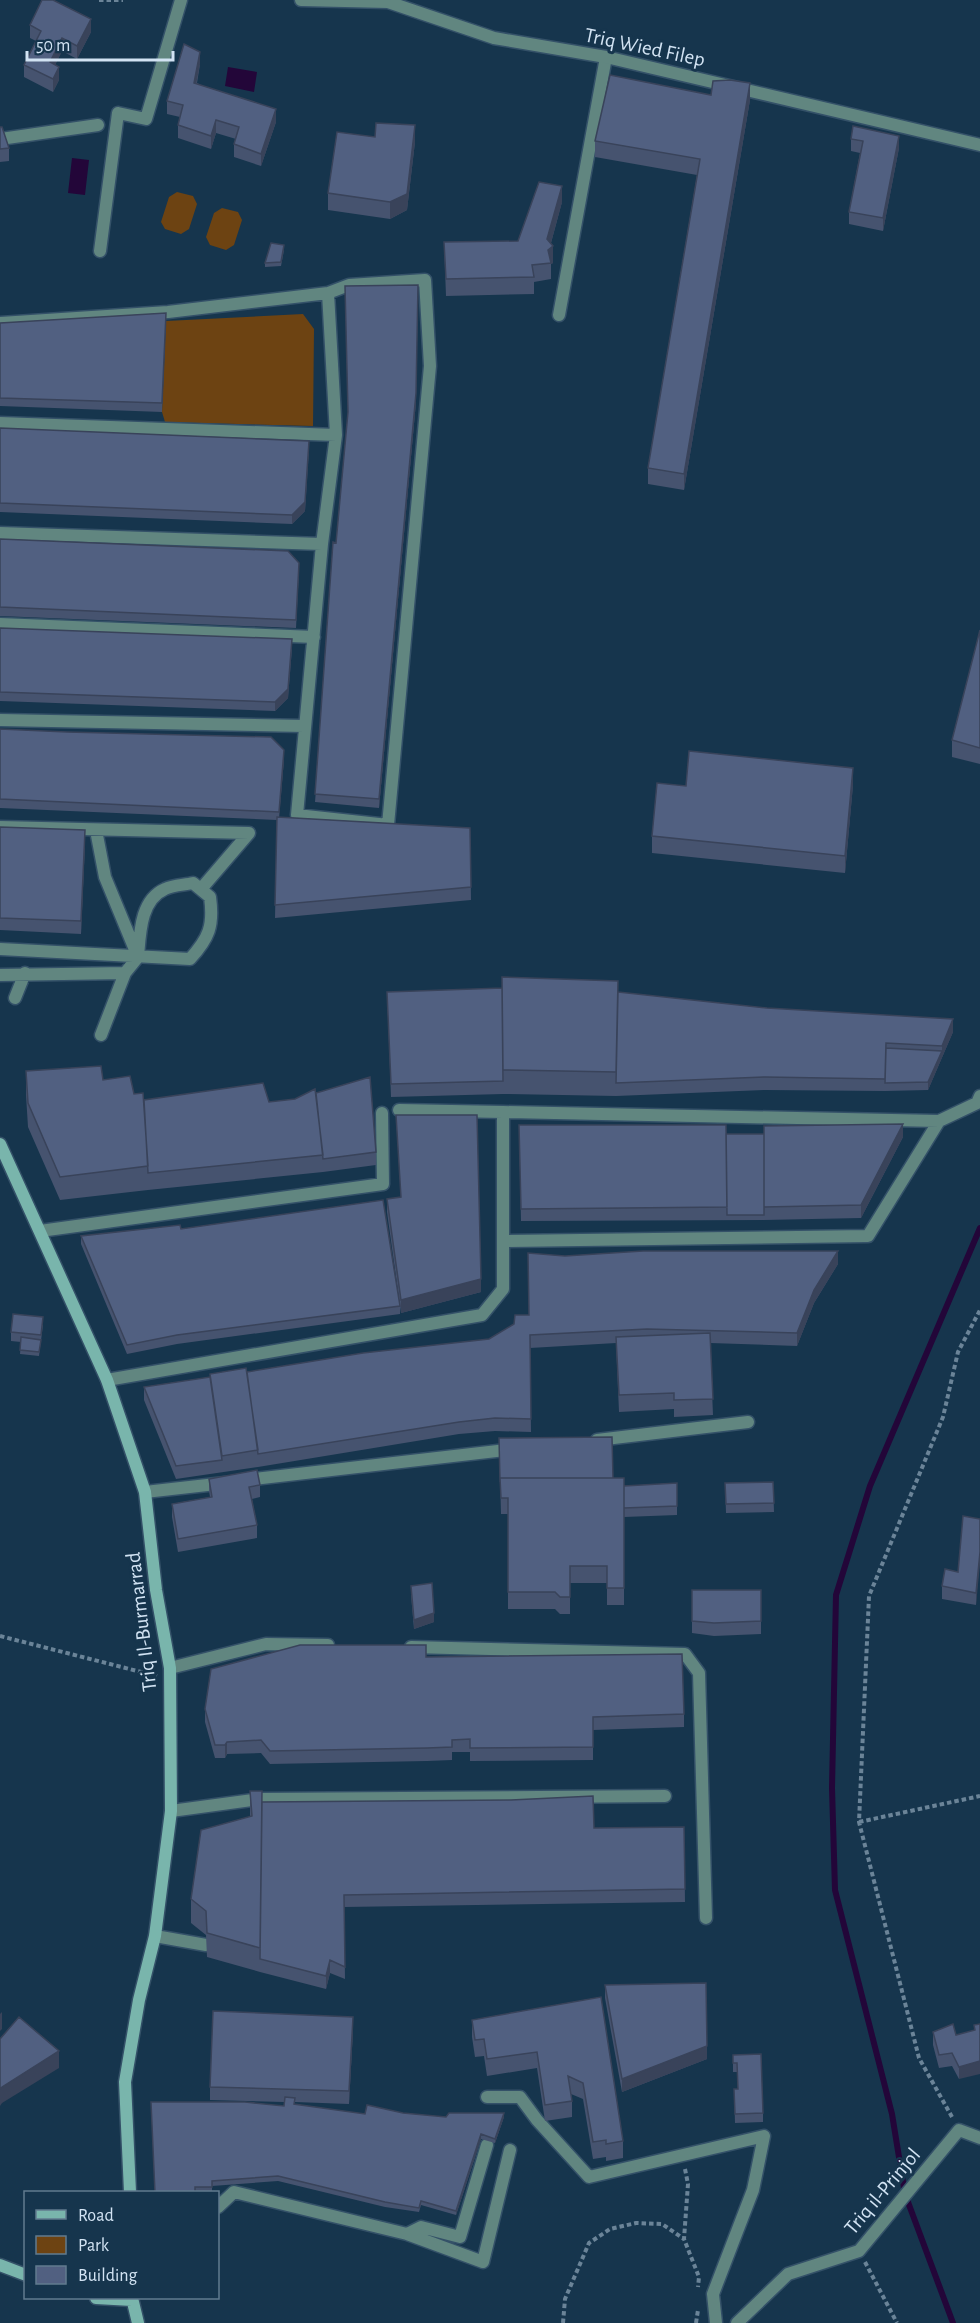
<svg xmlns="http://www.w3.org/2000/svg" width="980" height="2323" viewBox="0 0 980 2323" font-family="'Alegreya Sans',sans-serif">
	<rect width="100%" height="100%" fill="#16354d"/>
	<path fill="#6d4312" d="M177,192L193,196L197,204L189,229L181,234L165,229L161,222L169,197Z
		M222,208L238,212L242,220L234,245L226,250L210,245L206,237L214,213Z
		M303,314L314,329L313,426L165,422L162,412L166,321Z"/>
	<path fill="#230639" d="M228,67L257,72L254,92L225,86Z
		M72,158L89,160L85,195L68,193Z"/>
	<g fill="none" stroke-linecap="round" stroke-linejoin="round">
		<path stroke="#230639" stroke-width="6" d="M953,2323L905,2194L892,2114L835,1890L832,1788L836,1595L870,1486L980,1228"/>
		<g stroke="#345168" stroke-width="15">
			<path id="lane" d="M0,139L98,125
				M100,251L118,113L146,119L181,0
				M559,315L606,57
				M0,323L168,312L328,293L349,285L425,280L430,366L388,825L297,815L322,544L336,435L328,293
				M0,423L336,435
				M0,533L322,544
				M0,624L314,637
				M0,720L304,726
				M0,827L249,833
				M96,830L105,877L138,957L125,973L101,1035
				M201,889L249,833
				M0,949L190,959C209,938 214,926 210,897L193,883C185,885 173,885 165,889C140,900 140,934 138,957
				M0,975L125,973
				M15,998L25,973
				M503,1112L939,1121L977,1103L980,1096
				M40,1231L383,1184L382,1113
				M503,1241L868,1236L939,1121
				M107,1380L482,1315L503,1289V1112L399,1110
				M597,1440L748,1422
				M245,1480L514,1449
				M145,1492L225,1483
				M411,1647L685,1654L699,1673L706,1918
				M170,1668L266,1644L328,1645
				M171,1811L260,1799L665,1796
				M155,1936L206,1945
				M487,2097H520L537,2120L589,2177L764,2136L753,2190L713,2294L716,2323
				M218,2207L234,2192L407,2234L483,2262L510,2150
				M407,2234L421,2227L460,2237L487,2145"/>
		</g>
		<g stroke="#345168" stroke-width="15">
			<path id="street" d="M301,0L388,2L494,38L606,57L980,145
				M737,2323L788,2274L859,2251L959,2130L980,2138"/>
		</g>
		<g stroke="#345168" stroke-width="15">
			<path id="secondary" d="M0,1144L107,1380L145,1492L156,1590L170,1668L171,1811L155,1936L139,2000L125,2082L130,2192
				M0,2265L26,2275
				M96,2298L132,2300
				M132,2298L138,2323"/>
		</g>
		<path stroke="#6b8498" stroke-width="4" stroke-dasharray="4.5 3" stroke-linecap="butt" d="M99,0H123
			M0,1636L157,1676
			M859,1822L980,1796
			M952,2117L919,2058L859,1822L869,1596L943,1417L958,1352L980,1310
			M685,2169L688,2184L684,2239L699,2277L698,2287
			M865,2262L897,2323
			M563,2323L565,2299L589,2243L610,2229L636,2223L662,2224L684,2239
			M696,2323L698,2310"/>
		<use href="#lane" stroke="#618680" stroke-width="12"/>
		<use href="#street" stroke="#618680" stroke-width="12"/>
		<use href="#secondary" stroke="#79b5ac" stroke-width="12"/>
	</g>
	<path fill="#46536f" d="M30,25L91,32L77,59L62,51L55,65L59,80L53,92L24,77V65L36,41L30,38Z
		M200,64L197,83L276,122L261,166L234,157V144L236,139L216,133L211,149L178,138V125L180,117L167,114V101Z
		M711,95L750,100L684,490L648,484V468L697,175L595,157V141Z
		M0,127L9,148V161L0,162Z
		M851,139L899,148L883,231L849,224V212L860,153L851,151Z
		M415,142L407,210L390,219L328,210V193Z
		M562,202L551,243L553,263L551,264V279L534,282V294L446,296L444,242L518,241Z
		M284,250L281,266L265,267V263Z
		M166,313L162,412L0,406V323Z
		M416,402L379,808L315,802L336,543Z
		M0,428L309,449L305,511L292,524L0,512Z
		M0,539L299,571L296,628L0,616Z
		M0,628L292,648L288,698L275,711L0,701Z
		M980,630V764L952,757V740Z
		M0,729L284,759L279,817L470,828L471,900L275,918L277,820L0,808Z
		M853,785L845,873L652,853V836L686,786Z
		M0,827L85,843L81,934L0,930Z
		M387,992H618L953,1032L928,1090L885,1091L765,1090L616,1096L503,1094L391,1097Z
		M26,1071L103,1080L134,1094L144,1100L269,1102L295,1099L316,1093L376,1152V1165L323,1172L148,1190L60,1200L28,1127L26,1095Z
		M396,1115L481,1292L401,1313L387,1212V1199L401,1197Z
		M519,1125L726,1134L903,1137L861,1218L764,1220L521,1221Z
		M181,1229L400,1306V1314L177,1344L127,1354L81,1244V1236Z
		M565,1256L838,1264L814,1303L797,1346L710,1343L713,1415L674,1417V1409L619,1412L616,1343L530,1348L531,1432L495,1431L459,1434L258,1467L176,1479L144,1400V1387L210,1378V1374L247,1372L489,1339L529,1315Z
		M43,1325L39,1356L20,1354L21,1342L11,1341V1332Z
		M499,1438L613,1478L624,1486L677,1483V1515L624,1517V1605H607V1583H570V1614H560L555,1609H508V1514H501Z
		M209,1479L260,1485V1497L252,1499L257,1525V1538L178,1552L172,1517V1504L210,1497L209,1491Z
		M773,1482L774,1512L726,1513L725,1483Z
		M980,1519L976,1605L942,1599V1586L958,1572Z
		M411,1586L434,1622L414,1629L411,1595Z
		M692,1590H761V1634L714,1636L692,1633Z
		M426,1657L684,1714V1727L593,1730V1760L470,1761V1752H452V1760L427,1761L270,1764L261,1753L227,1754L225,1758H215L205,1722V1709Z
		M250,1791L262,1802L594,1828L684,1827L685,1902L344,1907L345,1979L330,1973L326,1989L260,1972L207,1957L206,1935L191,1923V1899L250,1817Z
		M605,1985L707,2059L622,2092L605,1998Z
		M601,1997L623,2141V2158L606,2161V2157L593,2159L583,2099L571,2094L572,2101V2117L545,2121L537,2068L487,2076L484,2056L475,2057L472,2037V2020Z
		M980,2024L959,2079L952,2066L939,2068L933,2045V2032L956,2035L974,2031V2025Z
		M353,2030L349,2104L295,2102L294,2104L365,2114L403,2113L446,2117H504L495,2143L481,2139L456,2215L421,2205L419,2212L385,2207L278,2181L212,2186V2191L195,2192L151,2102L284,2106V2102L210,2100V2087Z
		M733,2055L763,2113V2122L735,2123L734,2089H738L737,2072H733Z"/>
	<path fill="#39435a" d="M91,19V32L77,59V46Z
		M62,38V51L50,75V62Z
		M200,52V64L194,95V83Z
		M59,67V80L53,92V79Z
		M750,83V100L684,490V474Z
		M276,109V122L261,166V154Z
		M216,120V133L211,149V136Z
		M415,125V142L407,210L390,219V202Z
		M899,136V148L883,231V218Z
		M562,186V202L549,250L553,246V263L551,264V263H548L547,239Z
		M418,285L416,402L379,808V799Z
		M309,441L305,511L292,524V515Z
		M292,639L288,698L275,711V702Z
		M284,750V759L279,820V812Z
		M853,768V785L845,873V856Z
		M85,830V843L81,934V921Z
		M953,1019V1032L928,1090V1082L942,1051V1046Z
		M903,1124V1137L861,1218V1205Z
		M838,1251V1264L814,1303L797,1346V1333L814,1290Z
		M481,1279V1292L401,1313V1300Z
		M980,1552V1564L976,1605V1593Z
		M434,1613V1622L414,1629V1620Z
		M227,1742V1754L225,1758V1745Z
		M330,1960V1973L326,1989V1976Z
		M2,2012V2029L0,2031V2014Z
		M353,2017V2030L349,2104V2091Z
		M707,2046V2059L622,2092V2079Z
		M59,2051V2068L2,2103L0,2106V2089L2,2087Z
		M980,2061V2074L959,2079V2067Z
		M504,2113V2117L495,2143V2139Z
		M481,2134V2139L456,2215V2211Z"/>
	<path fill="#516081" stroke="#39435a" stroke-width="1.5" d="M42,0H53L91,19L77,46L62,38L50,62L59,67L53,79L24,65L41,31L30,25Z
		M184,44L200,52L194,83L276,109L261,154L234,144L239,127L216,120L211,136L178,125L183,105L167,101Z
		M610,75L711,95L713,81L730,80L750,83L684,474L648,468L700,159L595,141Z
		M376,123L415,125L407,194L390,202L328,193L337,132L375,137Z
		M853,126L899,136L883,218L849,212L863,141L851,139Z
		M0,127H2L9,148L0,149Z
		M539,182L562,186L547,239L553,246L548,250L551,263L532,265L534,277L446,279L444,242L518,241Z
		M271,243L284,245L281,262L265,263Z
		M418,285L416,393L379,799L315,794L333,542L336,543L348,412L345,286Z
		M166,313L162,403L0,398V323Z
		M0,428L309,441L305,502L292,515L0,503Z
		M0,539L288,551L299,563L296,620L0,607Z
		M0,628L292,639L288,689L275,702L0,692Z
		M980,630V748L952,740Z
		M0,729L67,732L271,737L284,750L279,812L0,799Z
		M689,751L853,768L845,856L652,836L657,783L686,786Z
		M277,817L470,828L471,887L275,905Z
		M0,827L85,830L81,921L0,918Z
		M502,977L618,981L616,1072L503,1070Z
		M502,988L503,1081L391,1084L387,992Z
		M618,992L767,1008L953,1019L942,1046L886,1043L885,1079L765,1077L616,1083Z
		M886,1048L942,1051L928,1082L885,1083Z
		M101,1066L103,1080L130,1076L134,1094L143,1093L148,1166L60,1177L28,1103L26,1071Z
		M370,1077L376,1152L323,1159L316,1093Z
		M263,1083L269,1102L295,1099L315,1089L323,1155L148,1173L144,1100Z
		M396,1115H477L481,1279L401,1300L387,1199L401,1197Z
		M903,1124L861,1205L764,1207V1126Z
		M519,1125H726L727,1207L521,1209Z
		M726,1134H764V1215H727Z
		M383,1200L400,1306L177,1335L127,1345L81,1236L180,1225L181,1229Z
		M643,1251H838L814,1290L797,1333L647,1329L530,1335L531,1419L495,1418L459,1422L258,1454L247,1372L363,1353L489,1339L514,1324L515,1315H529L528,1253L565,1256Z
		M13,1314L43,1317L41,1335L11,1332Z
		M710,1333L713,1399L674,1400V1393L619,1395L616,1337Z
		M21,1337L41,1340L39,1352L20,1350Z
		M246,1368L258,1450L222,1456L210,1374Z
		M210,1377L222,1460L176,1466L144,1387Z
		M612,1437L613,1478H500V1482L499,1438Z
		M257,1470L260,1485L249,1487L257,1525L178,1539L172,1504L212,1497L209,1479Z
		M500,1478H624V1588H607V1566H570V1597H560L555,1592H508V1498H501Z
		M773,1482L774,1503L726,1504L725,1483Z
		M677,1483V1506L624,1508V1486Z
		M963,1516L980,1519V1552L976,1593L942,1586L945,1569L958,1572Z
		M432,1583L434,1613L414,1620L411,1586Z
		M692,1590H761V1621L714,1623L692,1621Z
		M300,1645H426V1657L682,1654L684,1714L593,1717V1747L470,1748V1739L452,1740V1747L427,1748L270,1751L261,1740L227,1742L225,1745H215L205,1709L211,1669Z
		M250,1791H262L260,1948L207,1933L206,1911L191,1899L201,1830L252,1816Z
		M593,1796L594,1828L684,1827L685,1889L344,1895L345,1967L330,1960L326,1976L260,1959L262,1802L511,1800Z
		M706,1983L707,2046L622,2079L605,1985Z
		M601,1997L623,2141L606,2144V2140L593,2142L583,2083L568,2076L572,2101L545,2105L537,2052L487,2059L484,2039L475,2040L472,2020Z
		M213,2011L353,2017L349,2091L210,2087Z
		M19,2017L59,2051L2,2087L0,2089V2039Z
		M953,2024L956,2035L975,2030L974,2025L980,2024V2061L959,2067L952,2053L939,2055L933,2032Z
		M761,2054L763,2113L735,2114L734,2089H738L737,2063H733V2055Z
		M285,2097L295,2098L294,2104L365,2114L367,2105L403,2113L446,2117L449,2113H504L495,2139L481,2134L456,2211L421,2201L419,2208L385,2202L278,2176L212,2181V2187H195V2193H155L151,2102H245L284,2106Z"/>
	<g text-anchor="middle" stroke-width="6" stroke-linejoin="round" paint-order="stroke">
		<g font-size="21" fill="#d2e3f3" stroke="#16354d">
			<text transform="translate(645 47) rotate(12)" y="7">Triq Wied Filep</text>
			<text transform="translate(141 1622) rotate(-97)" y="7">Triq Il-Burmarrad</text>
			<text transform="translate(882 2191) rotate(-50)" y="7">Triq il-Prinjol</text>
		</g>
	</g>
	<rect x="24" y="2191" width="195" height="108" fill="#16354d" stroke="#617b8f" stroke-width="1.5"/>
	<rect x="36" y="2210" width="30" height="9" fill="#79b5ac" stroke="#617b8f" stroke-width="1.5"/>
	<text x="78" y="2221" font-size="18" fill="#d2e3f3">Road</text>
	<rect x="36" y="2236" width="30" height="18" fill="#6d4312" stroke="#617b8f" stroke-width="1.5"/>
	<text x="78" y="2251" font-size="18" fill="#d2e3f3">Park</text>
	<rect x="36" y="2266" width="30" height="18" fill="#516081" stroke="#617b8f" stroke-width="1.5"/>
	<text x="78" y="2281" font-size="18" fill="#d2e3f3">Building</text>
	<path d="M27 51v9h146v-9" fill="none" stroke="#d2e3f3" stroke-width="3"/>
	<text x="36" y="51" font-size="18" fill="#d2e3f3" stroke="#16354d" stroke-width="4.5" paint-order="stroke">50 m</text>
</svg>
